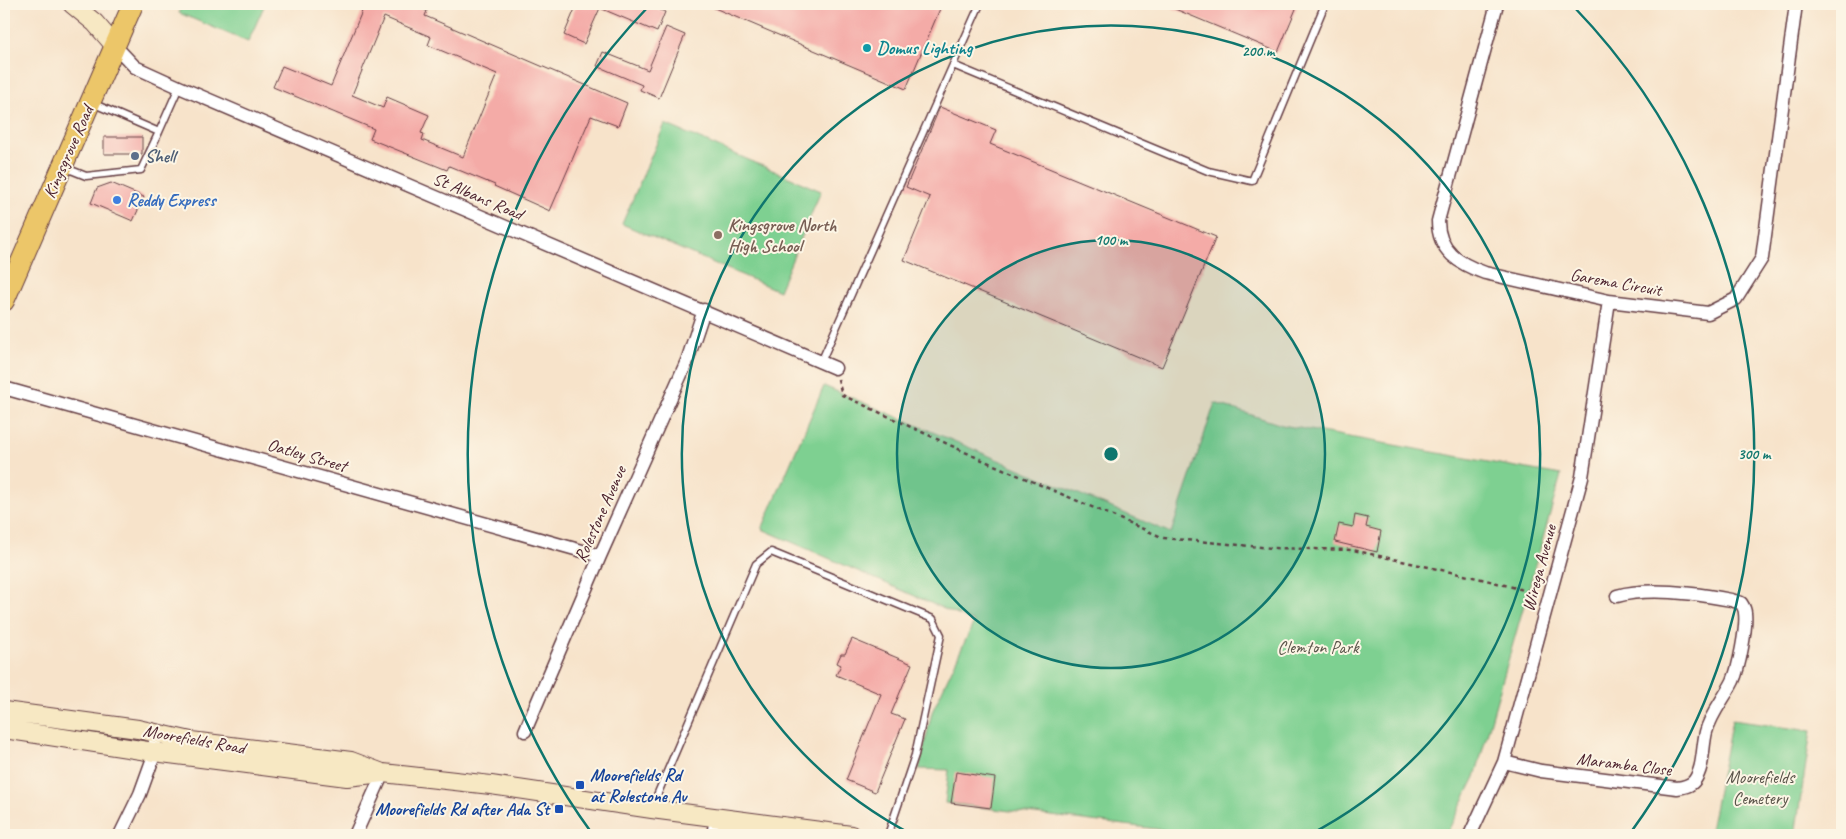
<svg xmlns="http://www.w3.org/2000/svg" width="1846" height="839" viewBox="0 0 1846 839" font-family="Caveat,sans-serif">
	<rect width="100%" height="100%" fill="#fcf5e5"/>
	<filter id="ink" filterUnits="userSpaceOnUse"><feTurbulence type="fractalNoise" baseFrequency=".02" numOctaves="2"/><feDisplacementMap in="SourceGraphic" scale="10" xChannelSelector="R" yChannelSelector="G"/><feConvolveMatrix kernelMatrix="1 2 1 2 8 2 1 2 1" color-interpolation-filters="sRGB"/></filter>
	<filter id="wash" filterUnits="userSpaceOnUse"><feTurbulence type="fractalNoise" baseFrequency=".0096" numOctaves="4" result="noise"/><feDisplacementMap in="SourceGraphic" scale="20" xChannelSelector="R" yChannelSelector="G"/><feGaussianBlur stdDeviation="1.12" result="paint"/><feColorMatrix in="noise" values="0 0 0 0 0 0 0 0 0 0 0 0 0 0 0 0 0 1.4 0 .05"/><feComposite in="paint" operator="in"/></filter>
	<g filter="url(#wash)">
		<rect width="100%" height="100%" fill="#f7e3ca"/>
		<path fill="#7ed091" stroke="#64785e" d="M182,4H265L248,42L179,13Z
			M665,124L821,191L779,291L622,224Z
			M824,386L1171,533L1215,403L1282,425L1561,475L1475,777L1446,835H1165V830L945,803L949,770L919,769L932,712L974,622L762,529Z
			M1732,720L1811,731L1795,835H1709Z"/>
		<g id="blocks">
			<path fill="#f4aba7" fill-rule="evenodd" d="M365,4H409L427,11L425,16L627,103L618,126L591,116L550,211L494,186L495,185L449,166L447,170L370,139L374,129L273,87L282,66L331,86ZM384,17L431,37L428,45L497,74L463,157L422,140L424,134L421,133L429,115L387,97L383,108L352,95Z
				M577,4H645L665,12L657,32L600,8L584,44L564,35Z
				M705,4H856L864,7L865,4H942L906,89Z
				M1163,4H1298L1278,52Z
				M666,27L685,35L659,98L640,90L642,85L597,66L603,52L648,70Z
				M940,107L996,130L990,144L1216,237L1162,367L904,260L930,197L906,187Z
				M104,137H142V154H104Z
				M111,183L144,197L133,221L91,203L97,188Z
				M1355,515L1368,518L1366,527L1381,531L1377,552L1335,542L1339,524L1353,527Z
				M852,639L912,664L891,714L905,719L875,792L846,780L881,694L836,675L841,665L837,663L841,654H845Z
				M956,772L995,778L991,808L951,803Z"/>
		</g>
	</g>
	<g filter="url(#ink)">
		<use href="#blocks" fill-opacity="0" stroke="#643c43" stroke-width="1"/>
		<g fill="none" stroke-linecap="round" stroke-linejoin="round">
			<g stroke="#643c43" stroke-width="9">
				<path id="lane" d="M953,65L1208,171L1252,181L1325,4
					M92,103L159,132L179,87
					M66,168L86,176L141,170L159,132
					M821,362L980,4
					M652,807L756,564L771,552L933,619L941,635L915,755L888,835"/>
			</g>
			<g stroke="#643c43" stroke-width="15">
				<path id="street" d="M1497,4L1438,221C1438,251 1459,264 1485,273L1609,301L1708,313L1736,299L1762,258L1796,4
					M115,46L135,67L179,87L835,368
					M4,388L600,556
					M525,731L600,556L687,361L704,310
					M1504,762L1541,771L1677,788C1684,787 1690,786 1694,781C1704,768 1702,748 1706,732C1711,713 1724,699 1733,681C1739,668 1747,627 1745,613C1745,609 1743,606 1741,603L1731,600C1699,594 1648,587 1617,596
					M120,835L140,794L153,758L156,734
					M355,835L383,773
					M713,835L716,818
					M1470,835L1504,762L1582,477L1609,301"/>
			</g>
			<g stroke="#643c43" stroke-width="20">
				<path id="secondary" d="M72,4L95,23L115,46
					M4,711L138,729L191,741L351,761L380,772
					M4,729L154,752L316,773L347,777L383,773L491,785L652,809L851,835"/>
			</g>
			<g stroke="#643c43" stroke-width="22">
				<path id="primary" d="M4,301L133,4"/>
			</g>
			<path stroke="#643c43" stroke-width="2.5" stroke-dasharray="4 4" stroke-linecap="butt" d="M838,379L842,395L980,459L1164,538L1272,548L1353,550L1486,580L1531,592"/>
			<use href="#lane" stroke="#fff" stroke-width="6"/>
			<use href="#street" stroke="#fff" stroke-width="12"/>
			<use href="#secondary" stroke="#f7e8c3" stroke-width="18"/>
			<use href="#primary" stroke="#ecc669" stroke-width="20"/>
		</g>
	</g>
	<circle cx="1111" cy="454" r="214" fill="#0f766e" fill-opacity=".12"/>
	<g fill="none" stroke="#0f766e" stroke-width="2.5">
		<circle cx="1111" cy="454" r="214"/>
		<path d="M913 835A429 429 0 1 1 1309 835"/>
		<path d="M591 832A643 643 0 0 1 648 7M1574 7A643 643 0 0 1 1631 832"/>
	</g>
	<circle fill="#0f9aa8" stroke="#fcf5e5" stroke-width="2" cx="867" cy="48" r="5"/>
	<circle fill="#5c6f8a" stroke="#fcf5e5" stroke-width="2" cx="135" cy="156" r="5"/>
	<circle fill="#3f7fe0" stroke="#fcf5e5" stroke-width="2" cx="117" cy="200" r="5"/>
	<circle fill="#8d6e63" stroke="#fcf5e5" stroke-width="2" cx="718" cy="235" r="5"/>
	<g fill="#1a4fb4" stroke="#fcf5e5" stroke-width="2">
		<rect x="575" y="780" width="10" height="10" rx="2.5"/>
		<rect x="554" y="804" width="10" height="10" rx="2.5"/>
	</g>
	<g text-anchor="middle" stroke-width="4" stroke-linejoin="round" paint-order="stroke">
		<g font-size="18" font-weight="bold" fill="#0d838f" stroke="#fcf5e5" text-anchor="start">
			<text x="877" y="54">Domus Lighting</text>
		</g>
		<g font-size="18" fill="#4a1f2b" stroke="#fcf5e5">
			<text transform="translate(68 152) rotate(-66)" y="6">Kingsgrove Road</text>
			<text transform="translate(478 196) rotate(23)" y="6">St Albans Road</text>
			<text transform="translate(1616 282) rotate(10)" y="6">Garema Circuit</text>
			<text transform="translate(307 455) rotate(16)" y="6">Oatley Street</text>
			<text transform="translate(600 514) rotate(-66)" y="6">Rolestone Avenue</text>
			<text transform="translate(1539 568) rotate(-75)" y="6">Wirega Avenue</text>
			<text transform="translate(194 739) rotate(10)" y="6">Moorefields Road</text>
			<text transform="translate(1624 764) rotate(7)" y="6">Maramba Close</text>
		</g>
		<g font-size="18" font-weight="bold" fill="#4e5e75" stroke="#fcf5e5" text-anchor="start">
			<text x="145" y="162">Shell</text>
		</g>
		<g font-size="18" font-weight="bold" fill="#366cbe" stroke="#fcf5e5" text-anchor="start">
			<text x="127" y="206">Reddy Express</text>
		</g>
		<g font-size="18" font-weight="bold" fill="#785e54" stroke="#fcf5e5" text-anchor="start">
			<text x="728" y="231">Kingsgrove North<tspan x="728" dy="21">High School</tspan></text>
		</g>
		<g font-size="18" fill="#5a544a" stroke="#fcf5e5">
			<text x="1318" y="653">Clemton Park</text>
			<text x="1760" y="783">Moorefields<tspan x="1760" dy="21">Cemetery</tspan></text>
		</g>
		<g font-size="18" font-weight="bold" fill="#164399" stroke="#fcf5e5" text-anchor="start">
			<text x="590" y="781">Moorefields Rd<tspan x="590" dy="21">at Rolestone Av</tspan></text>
			<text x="549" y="815" text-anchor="end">Moorefields Rd after Ada St</text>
		</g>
	</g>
	<circle cx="1111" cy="454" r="8" fill="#0f766e" stroke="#fcf5e5" stroke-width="2.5"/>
	<g font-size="15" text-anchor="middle" font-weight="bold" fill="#0f766e" stroke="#fcf5e5" stroke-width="4" stroke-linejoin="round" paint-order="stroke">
		<text x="1258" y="56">200 m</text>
		<text x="1111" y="245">100 m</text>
		<text x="1754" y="459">300 m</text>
	</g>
	<rect width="1846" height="839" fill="none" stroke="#fcf5e5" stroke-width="20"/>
</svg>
